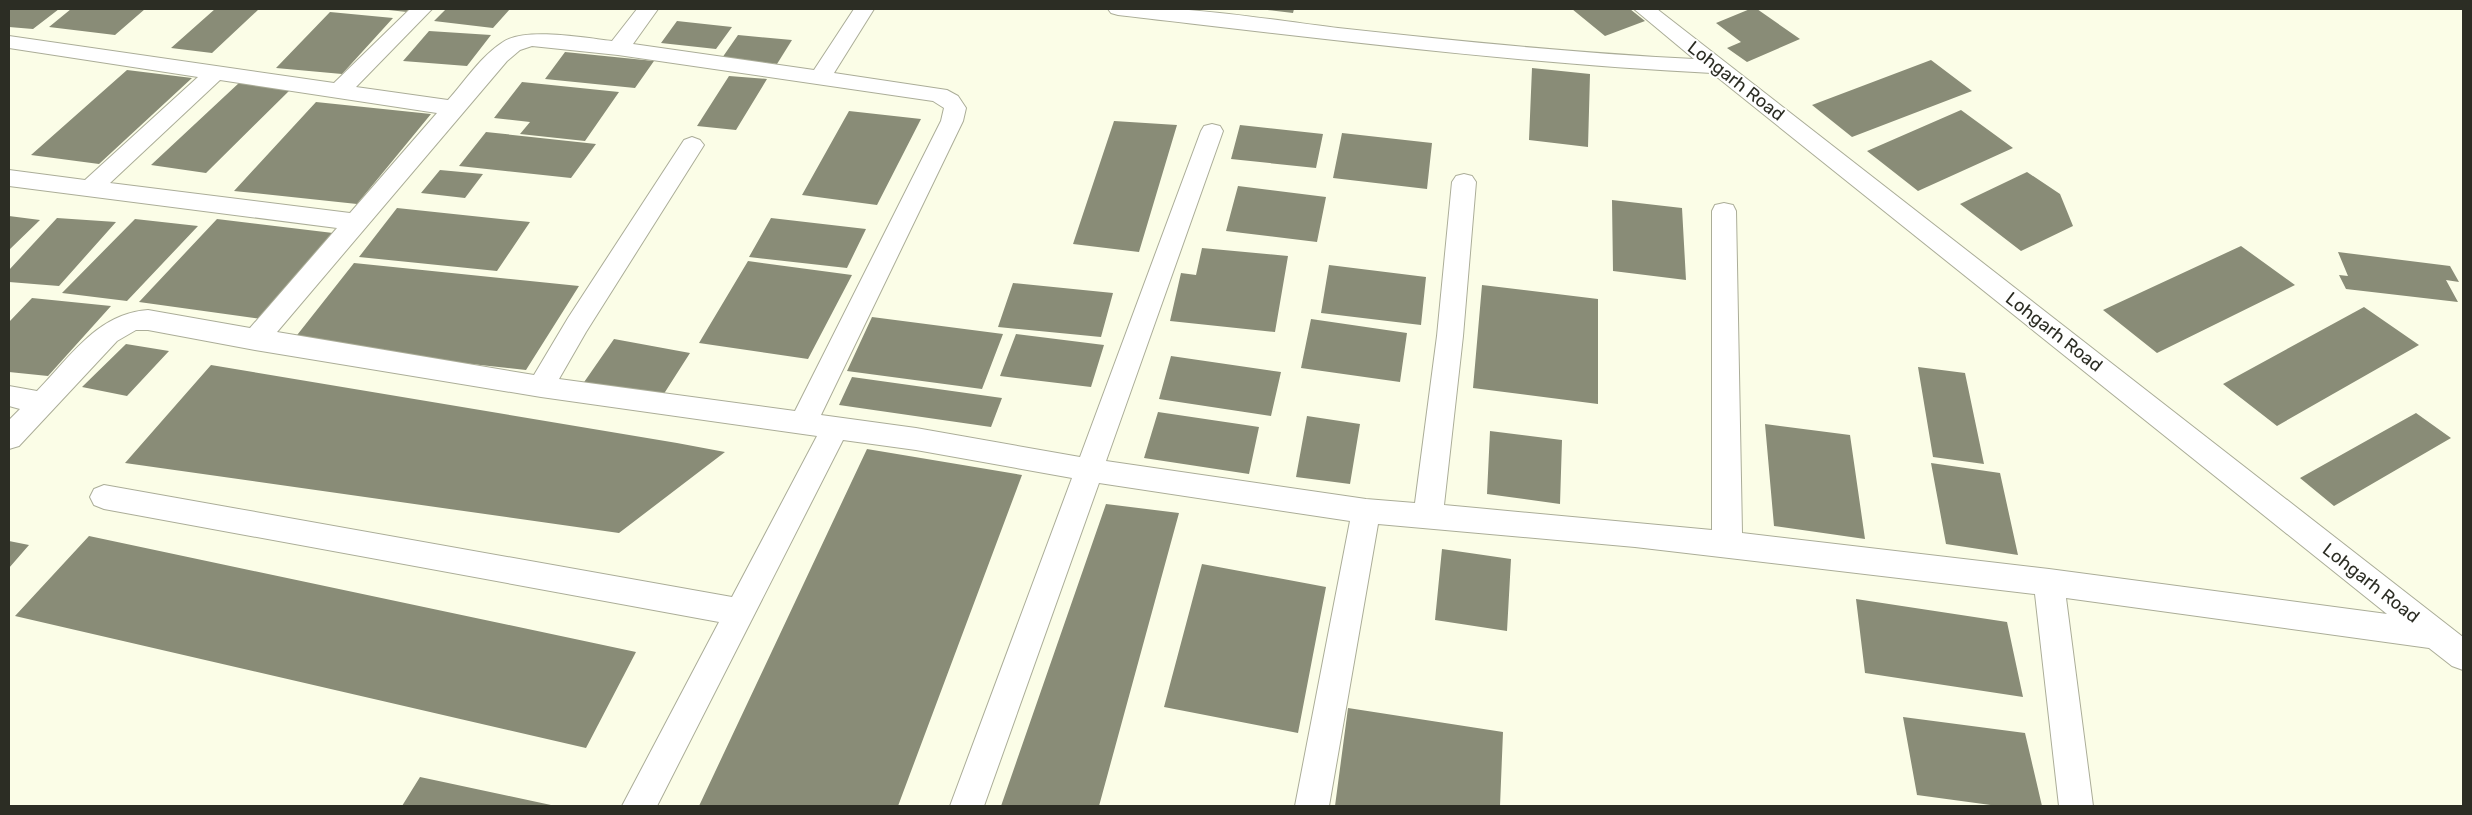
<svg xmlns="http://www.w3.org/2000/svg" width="2472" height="815" viewBox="0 0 2472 815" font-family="Rubik,sans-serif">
	<rect width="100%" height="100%" fill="#fbfde7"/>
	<path fill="#898c77" d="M9,9H59L33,29L9,27Z
		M71,9H145L115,35L49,27Z
		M215,9H259L212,53L171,48Z
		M379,9H410L407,12Z
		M446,9H510L493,28L434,21Z
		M1258,9H1294L1293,13Z
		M1572,9H1630L1645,21L1605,36Z
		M1750,9H1757L1800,39L1747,62L1727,48L1741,42L1716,23Z
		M330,12L393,18L342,74L276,68Z
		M677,21L732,27L716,49L661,43Z
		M429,31L491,35L467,66L403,61Z
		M738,35L792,40L777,64L722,58Z
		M565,52L654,61L635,88L545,79Z
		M1931,60L1972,91L1852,137L1812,105Z
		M1532,68L1590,74L1588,147L1529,140Z
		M127,70L192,78L99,164L31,155Z
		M729,76L767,79L736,130L697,126Z
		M240,82L291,89L206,173L151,165Z
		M522,82L619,92L585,141L520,134L530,122L494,118Z
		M316,102L431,114L357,204L234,191Z
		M1961,110L2013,148L1918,191L1867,151Z
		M849,111L921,119L877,205L802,195Z
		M1114,121L1177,125L1139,252L1073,244Z
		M1240,125L1323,134L1316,168L1231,159Z
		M486,132L596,144L571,178L459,166Z
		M1342,133L1432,143L1427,189L1333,178Z
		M440,170L483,174L465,198L421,193Z
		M2027,172L2060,194L2073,226L2021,251L1960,204Z
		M1238,186L1326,197L1317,242L1226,231Z
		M1612,200L1682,208L1686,280L1613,271Z
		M397,208L530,222L497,271L359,257Z
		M9,216L40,220L9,250Z
		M57,218L116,222L59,286L9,282V270Z
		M771,218L866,229L847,268L749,257Z
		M135,219L198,226L127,301L62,293Z
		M217,219L333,233L262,319L139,302Z
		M2241,246L2295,285L2157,353L2103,310Z
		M1202,248L1288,256L1275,332L1170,321L1181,273L1196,275Z
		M2338,252L2450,266L2459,282L2446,280L2458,302L2346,289L2339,275L2348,276Z
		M748,261L852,275L808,359L699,343Z
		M354,263L579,286L526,370L290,344Z
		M1329,265L1426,277L1421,325L1321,313Z
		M1013,283L1113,293L1101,337L998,327Z
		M1482,285L1598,299V404L1473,388Z
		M32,298L111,306L48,376L9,372V322Z
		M2364,307L2419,345L2277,426L2223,384Z
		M872,317L1003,334L982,389L847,371Z
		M1311,319L1407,333L1400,382L1301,368Z
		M1016,334L1104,345L1091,387L1000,376Z
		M614,339L690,353L658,403L580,388Z
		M126,344L169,351L127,396L82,387Z
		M1171,356L1281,372L1271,416L1159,399Z
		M211,365L677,443L725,452L619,533L125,463Z
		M1918,367L1965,373L1984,464L1933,457Z
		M852,377L1002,398L991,427L839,405Z
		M1158,412L1259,427L1249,474L1144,458Z
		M2416,413L2451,438L2334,506L2300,478Z
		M1307,416L1360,424L1350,484L1296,477Z
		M1765,424L1850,435L1865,539L1774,526Z
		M1490,431L1562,440L1560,504L1487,494Z
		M867,449L1022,475L898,806H699Z
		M1931,463L2000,473L2018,555L1946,544Z
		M1106,504L1179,513L1099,806H1001Z
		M89,536L636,652L586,748L15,616Z
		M9,541L29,545L9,568Z
		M1442,549L1511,559L1507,631L1435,620Z
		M1202,564L1326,587L1298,733L1164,707Z
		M1856,599L2007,622L2023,697L1865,673Z
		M1348,708L1503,732L1500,806H1335Z
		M1903,717L2025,733L2042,806H1998L1917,795Z
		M420,777L551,805V806H402Z"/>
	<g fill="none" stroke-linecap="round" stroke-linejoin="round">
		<g stroke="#abad98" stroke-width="2">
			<path id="minor" d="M410,9H432L356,87L448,100C465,81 481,56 503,42C525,27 586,38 612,41L637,9H658L633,44L814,70L854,9H874L834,73L947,90L958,96L966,108L963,121L821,415L916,428L1080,457L1201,131L1204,126L1212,124L1220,126L1223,131L1106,461L1366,499L1415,503L1437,336L1452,182L1456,176L1464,174L1472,176L1476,182L1463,336L1444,505L1712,530V211L1715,205L1724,203L1733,205L1736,211L1742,533L2049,569L2387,614L1712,73C1513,63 1316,38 1118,15L1111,13L1108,9C1184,4 1262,19 1338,28C1456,41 1575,53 1694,59L1634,9H1657L2463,637V670L2452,666L2429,648L2066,598L2093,806H2059L2035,594L1635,547L1378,524L1329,806H1295L1350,521L1099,483L984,806H950L1072,478L916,450L843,440L657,806H622L719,622L104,509L94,505L90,497L94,489L104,485L732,597L817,436L541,397L255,350L148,330H136L117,341L19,446L9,449V420L20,409L9,406V386L37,391C70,357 98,313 148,310L250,328L337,228L9,186V170L85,180L198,77L9,48V36L334,83ZM532,46L618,55L933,101L944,108L941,121L795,411L559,379L586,332L704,145L700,140L692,137L684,140L568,318L534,375L277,332L507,61L520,50ZM220,80L437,113L350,213L110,183Z"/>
		</g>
		<use href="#minor" fill="#fff" fill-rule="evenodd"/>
	</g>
	<g text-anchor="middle" stroke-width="4" stroke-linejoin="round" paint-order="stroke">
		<g font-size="18" fill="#2c2d24" stroke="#fff">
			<text transform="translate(1736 81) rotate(38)" y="6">Lohgarh Road</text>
			<text transform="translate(2054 332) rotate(38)" y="6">Lohgarh Road</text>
			<text transform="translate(2371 583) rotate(38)" y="6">Lohgarh Road</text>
		</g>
	</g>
	<rect width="2472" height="815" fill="none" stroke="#2c2d24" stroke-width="20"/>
</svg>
